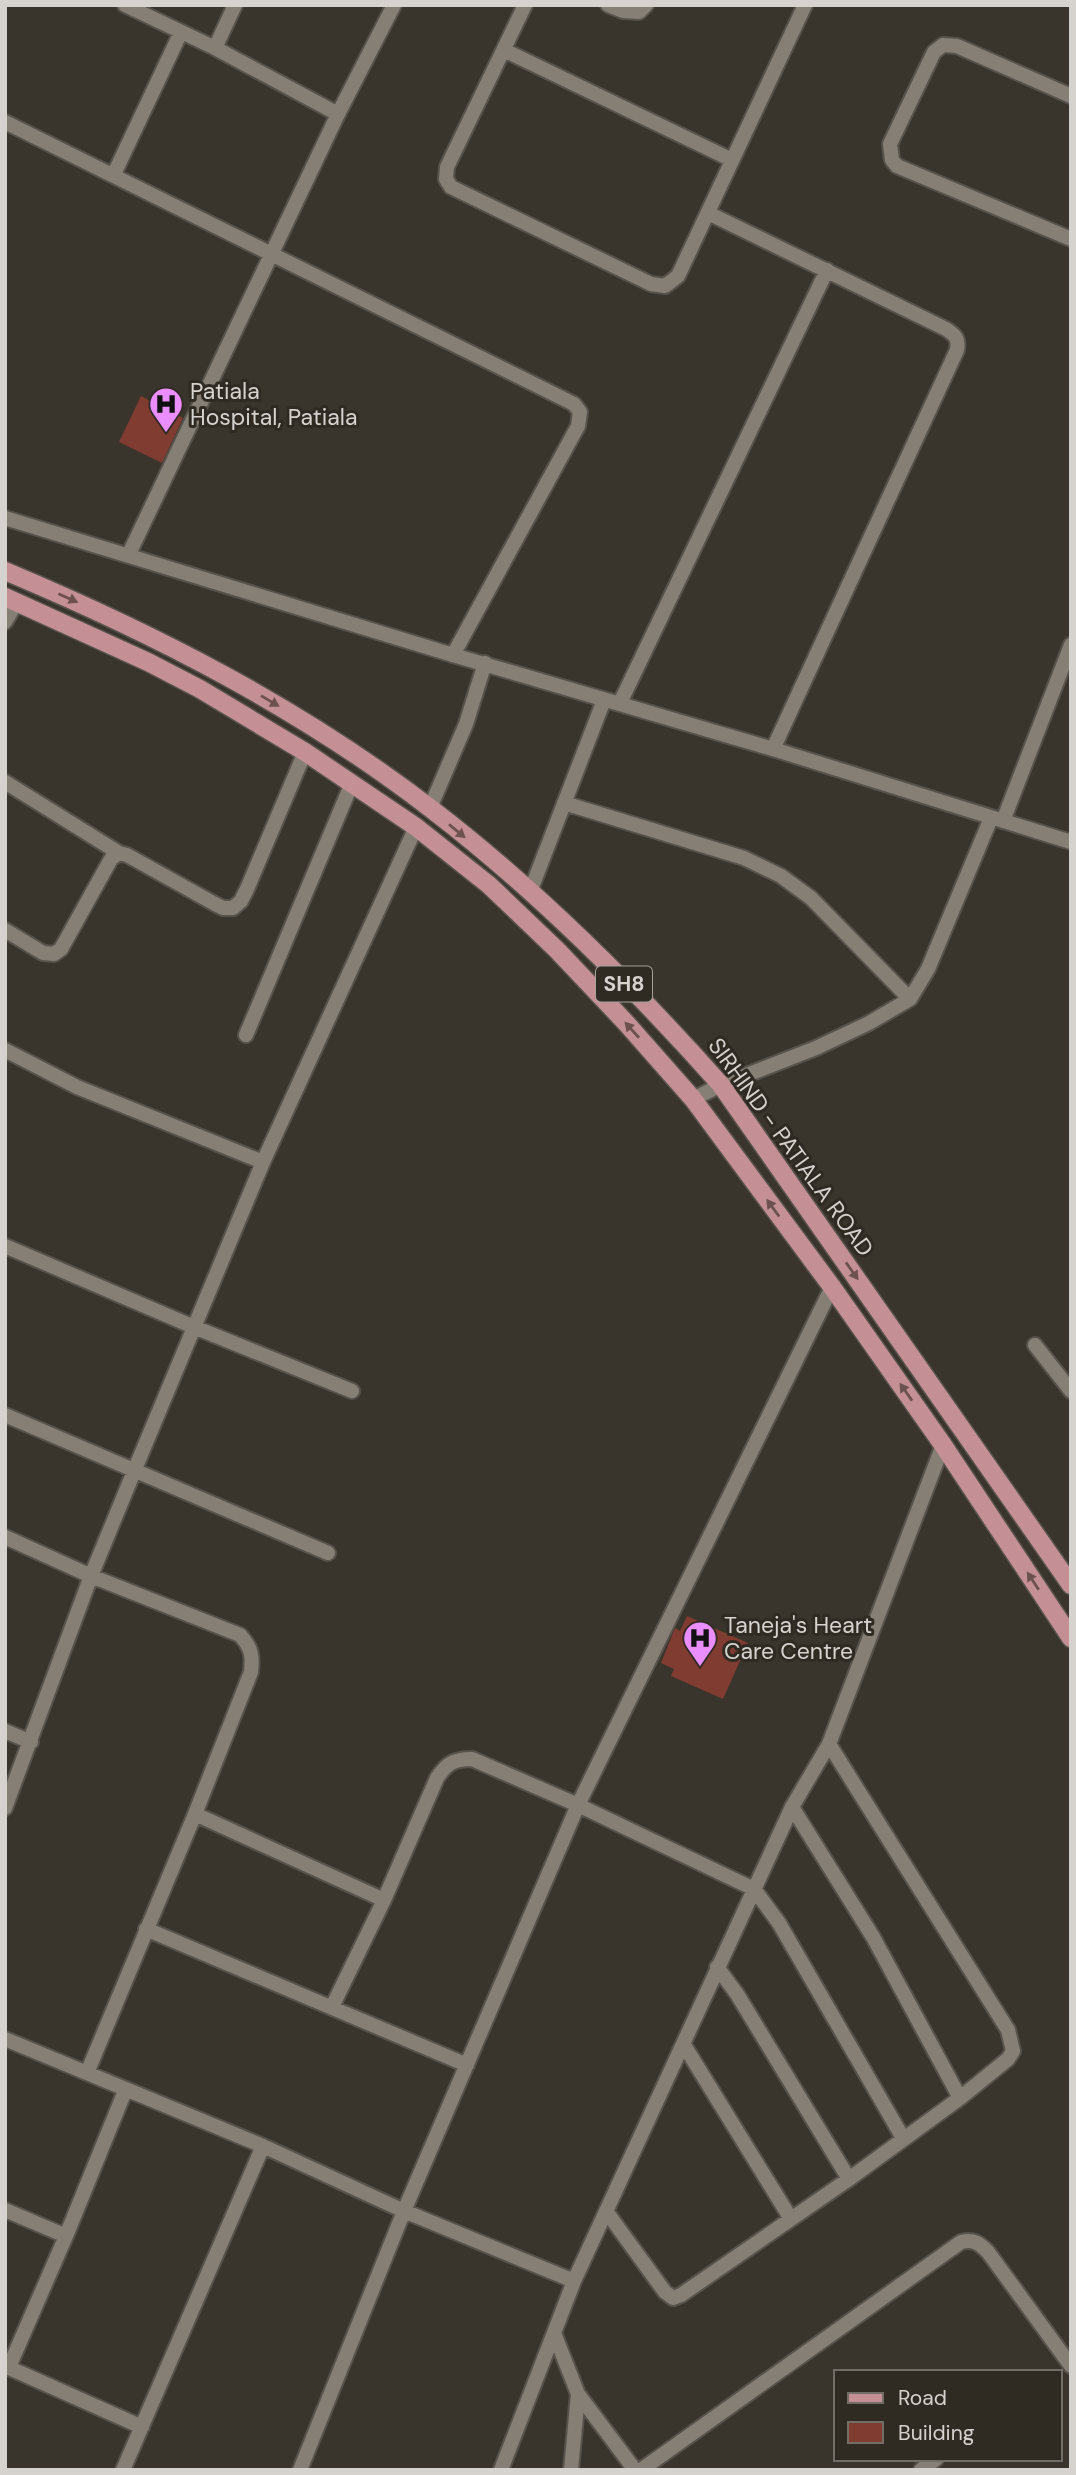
<svg xmlns="http://www.w3.org/2000/svg" width="1076" height="2475" viewBox="0 0 1076 2475" font-family="'DM Sans',sans-serif">
	<rect width="100%" height="100%" fill="#39342c"/>
	<path fill="#803c30" d="M141,396L183,418L162,463L119,442Z
		M687,1616L748,1643L723,1699L671,1676L674,1669L661,1663L675,1628L680,1631Z"/>
	<g fill="none" stroke-linecap="round" stroke-linejoin="round">
		<g stroke="#57534c" stroke-width="18">
			<path id="minor" d="M125,5L215,48L338,114
				M525,5L447,167L446,179L451,187L651,284L665,286L678,276L805,5
				M608,5L623,11L639,12L646,5
				M215,48L235,5
				M504,50L732,160
				M1071,96L957,46L943,45L934,52L890,144L892,160L897,166L1071,239
				M5,122L574,404L580,412L578,426L453,655
				M114,174L181,32
				M708,213L946,329C955,335 959,338 957,350L773,749
				M129,554L338,114L394,5
				M5,622L17,602
				M620,703L827,270
				M5,782L119,853L127,855L215,904L223,908H233L241,901L247,889L305,752
				M564,803L744,858L781,876L811,898L910,999
				M430,808L466,724L485,663
				M1003,821L1071,645
				M530,892L604,700
				M5,930L43,953L54,954L61,949L111,859L119,853
				M246,1035L352,783
				M5,1050L77,1087L263,1162
				M693,1099L721,1085L816,1048L869,1023L910,999L928,969L991,818
				M5,1246L194,1327L352,1391
				M1035,1345L1071,1391
				M5,1415L328,1553
				M5,1537L91,1576L240,1635C251,1647 253,1655 251,1672L195,1814L87,2073
				M5,1731L31,1742
				M792,1807L873,1937L960,2098
				M5,1808L91,1576L135,1469L263,1162L416,827
				M195,1814L384,1900
				M146,1929L467,2065
				M717,1967L737,1994L849,2179
				M332,2007L384,1900L437,1778C447,1763 454,1759 472,1759L578,1805L754,1889L779,1923L903,2138
				M5,2039L263,2146L404,2211L574,2281
				M684,2045L791,2219
				M5,2210L66,2236
				M606,2211L665,2292L673,2298L681,2295L849,2179L960,2098L1008,2059L1013,2051L1008,2030L829,1744
				M554,2333L578,2394L571,2470
				M5,2366L142,2427
				M9,2367L66,2236L125,2091
				M578,2394L635,2470
				M123,2470L263,2146
				M300,2470L404,2211L578,1805L832,1287
				M501,2470L574,2281L792,1807L829,1744L943,1445
				M641,2470L961,2242C974,2239 979,2243 988,2252L1071,2366
				M921,2470L936,2459"/>
		</g>
		<g stroke="#57534c" stroke-width="18">
			<path id="tertiary" d="M5,518L453,655L773,749L1071,842"/>
		</g>
		<g stroke="#57534c" stroke-width="21">
			<path id="primary" d="M5,571C155,634 300,708 430,808C536,889 633,986 721,1085L1071,1585
				M5,597L148,662L200,689L305,752L416,827L489,885L557,950L627,1024L693,1099L832,1287L943,1445L1071,1638"/>
		</g>
		<use href="#minor" stroke="#857f76" stroke-width="14"/>
		<use href="#tertiary" stroke="#857f76" stroke-width="14"/>
		<use href="#primary" stroke="#c48f95" stroke-width="18"/>
	</g>
	<defs><path id="oneway-solid" d="M-6-.8H1V-3.2L6.5 0L1 3.2V.8H-6Z" transform="scale(1.75)"/></defs>
	<g fill="#6b5250">
		<use href="#oneway-solid" transform="translate(68 598) rotate(24)"/>
		<use href="#oneway-solid" transform="translate(270 701) rotate(31)"/>
		<use href="#oneway-solid" transform="translate(457 831) rotate(40)"/>
		<use href="#oneway-solid" transform="translate(632 1030) rotate(-132)"/>
		<use href="#oneway-solid" transform="translate(773 1208) rotate(-126)"/>
		<use href="#oneway-solid" transform="translate(852 1271) rotate(55)"/>
		<use href="#oneway-solid" transform="translate(906 1392) rotate(-125)"/>
		<use href="#oneway-solid" transform="translate(1033 1581) rotate(-123)"/>
	</g>
	<defs>
		<g id="hospital-pin" transform="scale(1.75)"><path d="M0 17L-7.5 6A9.5 9.5 0 1 1 7.5 6Z" fill="#ea8dfd" stroke="#2f2a22"/><path d="M-5-5h3v3.5h4V-5h3V5h-3V1.5h-4V5h-3Z" fill="#111"/></g>
	</defs>
	<g fill-rule="evenodd">
		<use href="#hospital-pin" x="166" y="404"/>
		<use href="#hospital-pin" x="700" y="1638"/>
	</g>
	<g text-anchor="middle" stroke-width="6" stroke-linejoin="round" paint-order="stroke">
		<rect fill="#2f2a22" stroke="#a4a09a" stroke-width="2" x="596" y="966.5" width="56" height="35" rx="5"/>
		<g font-size="21" font-weight="bold" fill="#d6d3ce">
			<text x="624" y="991">SH8</text>
		</g>
		<g font-size="23" fill="#d6d3ce" stroke="#2f2a22" text-anchor="start">
			<text x="190" y="399">Patiala<tspan x="190" dy="26">Hospital, Patiala</tspan></text>
			<text x="724" y="1633">Taneja's Heart<tspan x="724" dy="26">Care Centre</tspan></text>
		</g>
		<g font-size="23" fill="#d6d3ce" stroke="#2f2a22">
			<text transform="translate(791 1147) rotate(54)" y="8">SIRHIND - PATIALA ROAD</text>
		</g>
	</g>
	<rect width="1076" height="2475" fill="none" stroke="#d6d3ce" stroke-width="14"/>
	<rect x="834" y="2370" width="228" height="91" fill="#2f2a22" stroke="#726e67" stroke-width="2"/>
	<rect x="848" y="2393" width="35" height="10" fill="#c48f95" stroke="#726e67" stroke-width="2"/>
	<text x="898" y="2405" font-size="21" fill="#d6d3ce">Road</text>
	<rect x="848" y="2422" width="35" height="21" fill="#803c30" stroke="#726e67" stroke-width="2"/>
	<text x="898" y="2440" font-size="21" fill="#d6d3ce">Building</text>
</svg>
